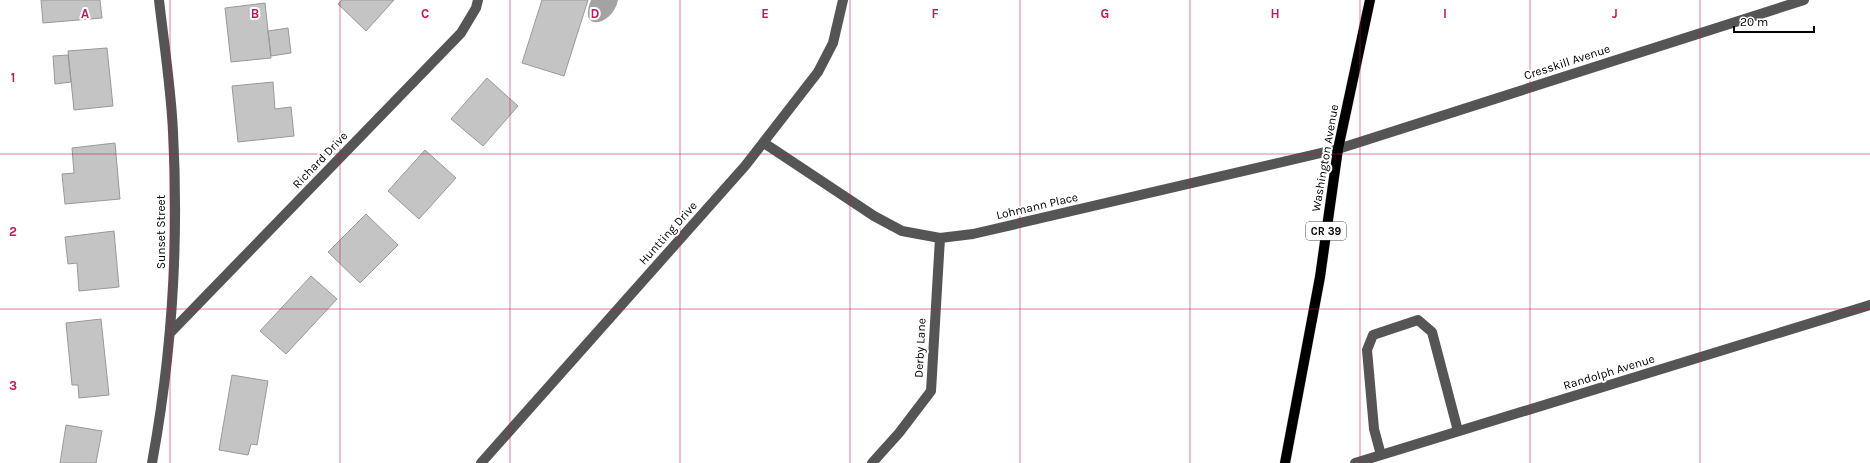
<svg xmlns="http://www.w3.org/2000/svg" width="1870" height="463" viewBox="0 0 1870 463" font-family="Karla,sans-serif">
	<rect width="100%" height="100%" fill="#fff"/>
	<path fill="#a3a3a3" d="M591,0H618C613,26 577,33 591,0Z"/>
	<path fill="#c4c4c4" stroke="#999" d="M41,0H100L102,18L43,23Z
		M342,0H394L366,31L338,4Z
		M542,0H588L564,76L522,63Z
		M265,3L271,58L231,62L225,8Z
		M288,28L291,53L271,56L268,31Z
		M107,48L113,106L74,110L68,51Z
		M68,55L71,82L55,84L53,56Z
		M487,78L518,106L483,146L451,119Z
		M273,82L275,109L291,107L294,136L238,142L232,86Z
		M115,143L120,199L65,204L62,174L74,173L72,148Z
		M425,150L456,178L419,219L388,191Z
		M366,214L398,245L360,283L328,252Z
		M114,231L119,287L79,291L77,263L68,264L65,237Z
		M311,276L337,299L286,354L260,331Z
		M101,319L109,395L79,398L78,385H72L66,323Z
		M232,375L268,381L257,445L251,444L248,455L219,450Z
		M66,425L102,431L96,463H60Z"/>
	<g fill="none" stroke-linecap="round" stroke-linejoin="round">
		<g stroke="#dbdbdb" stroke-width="11">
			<path id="major" d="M1285,463L1320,277L1338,149L1370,0"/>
		</g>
		<path stroke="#555" stroke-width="10" d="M764,143L874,216L902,231L940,238L973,234L1338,149L1804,0
			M170,333L461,33L476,8L478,0
			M1381,455L1374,429L1367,350L1373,335L1418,320L1432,332L1458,431
			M152,463C172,354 179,243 173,132C171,88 164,44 159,0
			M481,463L745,166L818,72L833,43L843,0
			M872,463L899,433L931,391L940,238
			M1355,463L1870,305"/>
		<use href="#major" stroke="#000" stroke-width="10"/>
	</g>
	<path fill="none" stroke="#c2185b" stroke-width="1" stroke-opacity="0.55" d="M170,0V463M340,0V463M510,0V463M680,0V463M850,0V463M1020,0V463M1190,0V463M1360,0V463M1530,0V463M1700,0V463M0,154H1870M0,309H1870"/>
	<g text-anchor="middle" stroke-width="4" stroke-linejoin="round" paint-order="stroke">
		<rect fill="#fff" stroke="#4c4c4c" stroke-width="1" x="1306" y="222" width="40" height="18" rx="3"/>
		<g font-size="11" font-weight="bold" fill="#000">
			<text x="1326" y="235">CR 39</text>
		</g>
		<g font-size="12" fill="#000" stroke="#fff">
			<text transform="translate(1567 62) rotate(-18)" y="4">Cresskill Avenue</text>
			<text transform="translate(1325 158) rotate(-80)" y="4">Washington Avenue</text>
			<text transform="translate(320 160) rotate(-46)" y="4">Richard Drive</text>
			<text transform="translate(1037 206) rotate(-13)" y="4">Lohmann Place</text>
			<text transform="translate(161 232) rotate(-90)" y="4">Sunset Street</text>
			<text transform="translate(668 233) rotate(-48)" y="4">Huntting Drive</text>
			<text transform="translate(920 348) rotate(-87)" y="4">Derby Lane</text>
			<text transform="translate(1609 372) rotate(-17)" y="4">Randolph Avenue</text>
		</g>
	</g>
	<g font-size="13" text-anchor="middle" font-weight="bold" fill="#c2185b" stroke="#fff" stroke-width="4" stroke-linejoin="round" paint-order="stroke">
		<text x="85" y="18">A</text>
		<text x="255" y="18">B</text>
		<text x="425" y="18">C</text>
		<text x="595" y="18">D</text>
		<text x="765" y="18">E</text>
		<text x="935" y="18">F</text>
		<text x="1105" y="18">G</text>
		<text x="1275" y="18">H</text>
		<text x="1445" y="18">I</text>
		<text x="1615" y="18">J</text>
		<text x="13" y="82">1</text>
		<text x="13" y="236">2</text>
		<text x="13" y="390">3</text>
	</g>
	<path d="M1734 26v6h80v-6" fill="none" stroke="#000000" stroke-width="2"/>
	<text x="1740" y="26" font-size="12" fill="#000000" stroke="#ffffff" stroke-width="3" paint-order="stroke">20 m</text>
</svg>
